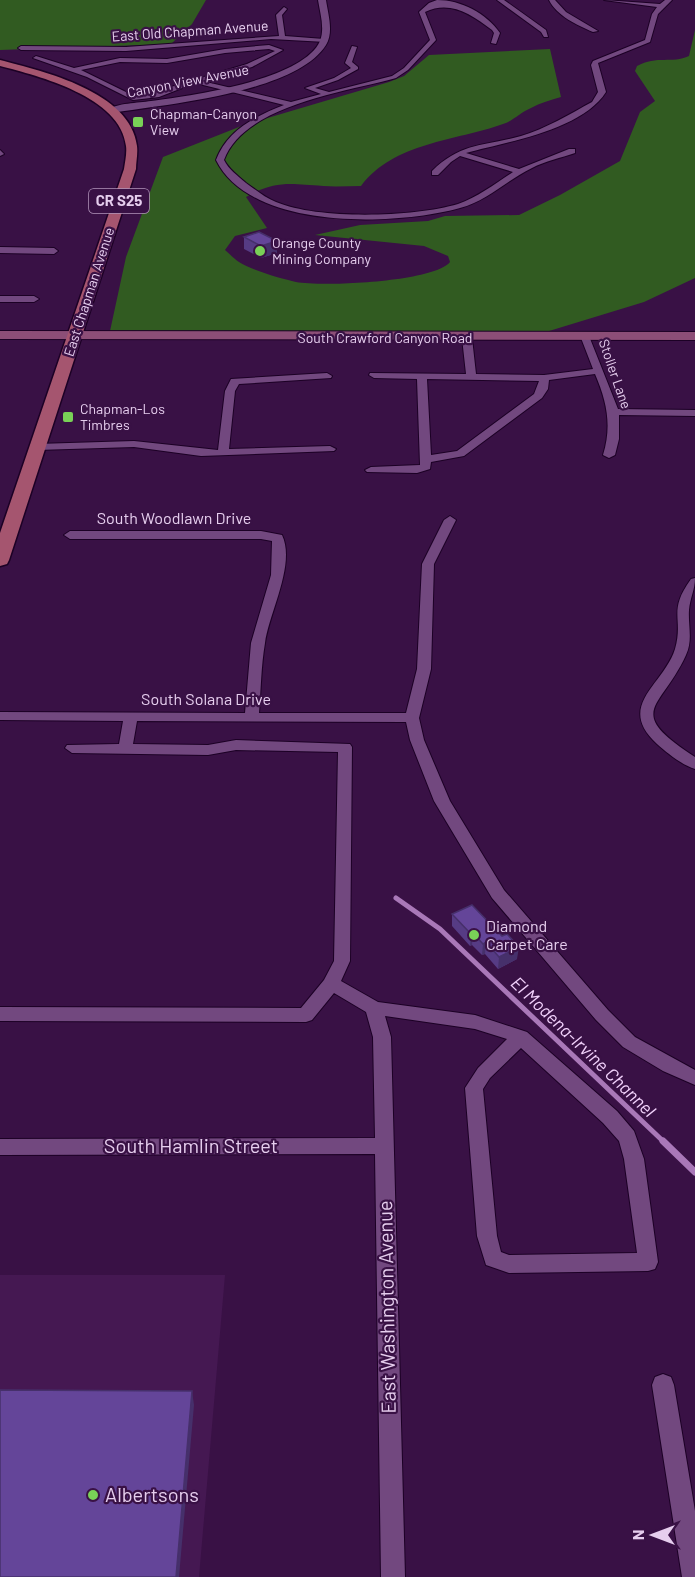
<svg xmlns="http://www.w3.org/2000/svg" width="695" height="1577" viewBox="0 0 695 1577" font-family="Barlow,sans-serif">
	<rect width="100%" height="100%" fill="#391145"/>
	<path fill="#451852" d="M0,1275H225L199,1577H0Z"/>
	<path fill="#315b21" d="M0,0H206L192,24L171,44L0,50Z
		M695,30V278L644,302L536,335L110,331L126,257L163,157L244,125L389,82L404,76L429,55L550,49L561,97C551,100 540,103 531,108C521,112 513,121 503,124C456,141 394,142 361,186C348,186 336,187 323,186C290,184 276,180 246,197L267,228L235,236L225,250C230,254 234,259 239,262C251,270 282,279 296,282C323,287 434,282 450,262L448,256L424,246L315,235L360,225L428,221L445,216L519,215L560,195L620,161L640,112L655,101L635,71L637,66C657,55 672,64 689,56Z"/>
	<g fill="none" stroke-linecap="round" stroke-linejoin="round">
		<path stroke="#a978b8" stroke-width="5" d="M396,898L440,929L665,1143"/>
		<path stroke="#a978b8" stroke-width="7" d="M663,1141L695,1172"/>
		<g stroke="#1c0125" stroke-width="2">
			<path id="minor" d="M437,0C461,0 486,13 500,33L496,44L491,43L494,33L492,30C471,14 450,0 425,12L436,40L408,70L396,78C346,92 244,105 224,160C229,170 237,175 246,183C256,190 265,198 276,202C319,220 414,217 458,204C478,197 496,183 513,172L460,156L451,162L438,175H432V171C462,142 482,147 521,136C545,129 570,114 592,102L598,92L591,65L593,61L645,40L652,14L657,7L604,0L660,4L665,0H672L658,14L650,42L598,63L606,92C582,130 507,142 466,153L519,169L569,149H575V153C561,158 545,161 532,168C507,180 487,201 460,208C395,226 251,231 216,160C227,130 256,116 284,105L195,83L159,97L133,100L87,77L33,58L36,56L74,68L120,58L167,59L225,49L269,45L283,50L252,67L202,81L291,102L321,94L305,88L334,78L351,68L345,63L352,46L357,47L352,62L358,67V69L338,80L315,88L329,92L392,76L404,68L430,40L419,12L429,3ZM269,49L275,51L247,64L141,96L132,95L81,70L120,62L167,63L225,53Z
				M497,0H504L546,30L548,37H544L541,32Z
				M549,0H555L566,12L598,31L593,32C577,25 557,16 549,0Z
				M284,7L287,9L282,15L285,36L324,39L326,42L271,39L126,51L21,50L18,48L21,46L126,47L279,36L276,15Z
				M0,150L4,154L0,156Z
				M0,247L54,248L58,251L54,254L0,253Z
				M0,296H34L39,299L34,302H0Z
				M467,335L472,338L476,374L544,375L593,369L581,338L589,336L618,409L695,410V416L619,415V439L615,455L609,458L603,455C612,426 607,402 595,374L549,380L548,389L542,398L464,456L431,462L430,469L417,473L367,472L365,470L371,467L420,465L417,379L374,378L369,375L370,373L466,374L462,338ZM427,379L539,381L534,394L457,451L431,455Z
				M327,373L332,376L331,378L239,384L235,391L229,449L330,446L336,449L334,451L201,456L134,447L37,450L31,447L37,444L134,441L218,450L225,391L231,379Z
				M450,516L456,520L434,564L431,669L419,718L424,740L450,801L504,890L608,1010L635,1037L695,1070V1085L663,1071L623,1047L596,1020L492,898L434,801L410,740L406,722L137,721L133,744L208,745L236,740L350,744L352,747L350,961L341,981L378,1002L475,1015L527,1032L617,1111L634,1131L644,1159L658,1262L655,1269L648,1271L509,1273L486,1265L477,1236L465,1088L478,1068L507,1039L475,1029L385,1016L391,1037L405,1577H381L375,1154L0,1155V1139L375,1138L373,1037L366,1012L334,993L312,1020L306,1022L0,1021V1007L301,1008L324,980L334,961L338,752L236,750L208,755L72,753L65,748L67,745L119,744L123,721L0,720V712L245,713L251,643L271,575L272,541L261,539H70L64,535L70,531H261L282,535C296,564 269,613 265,643C261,666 261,690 259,713H406L417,669L422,564L444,520ZM521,1048L603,1123L619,1141L624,1159L637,1253L509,1255L501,1252L497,1236L483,1089L490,1078Z
				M695,578C695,590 690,598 689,610C688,626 693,640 686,655C661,710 623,710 695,757V769C682,765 667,753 657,744C615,705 664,685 675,649C684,618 667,612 691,579Z
				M663,1374L671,1377L674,1385L695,1511V1577H682L652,1385L655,1377Z"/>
		</g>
		<g stroke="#1c0125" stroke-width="2">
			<path id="tertiary" d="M318,0H326C328,14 334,32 326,45C296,93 164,105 111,113L107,110C117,103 138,103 151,101C190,96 303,80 320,41C325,28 320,13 318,0Z"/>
		</g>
		<g stroke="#1c0125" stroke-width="2">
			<path id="secondary" d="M0,331L695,332V340L0,339Z"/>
		</g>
		<g stroke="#1c0125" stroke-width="3">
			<path id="primary" d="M0,60C43,71 131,92 137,146C138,153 136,162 136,169L9,560L7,564L0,566V533L124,169C125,162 127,153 126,146C121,97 39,76 0,66Z"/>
		</g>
		<use href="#minor" fill="#72487f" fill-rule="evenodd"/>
		<use href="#tertiary" fill="#72487f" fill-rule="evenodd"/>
		<use href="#secondary" fill="#8c4e77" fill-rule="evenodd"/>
		<use href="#primary" fill="#a5556f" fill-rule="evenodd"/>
	</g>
	<path fill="#563b84" d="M244,237L277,253L261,258L244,249Z
		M452,914L517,959L498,969L485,954L482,955L472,945L470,946L452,926Z"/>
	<path fill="#46306b" d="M277,241V253L261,258V246Z
		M473,933L472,945L470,946L471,934Z
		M486,942L485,954L482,955L483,944Z
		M519,947L517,959L498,969L499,957Z
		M192,1391L194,1405L179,1577H176Z"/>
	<path fill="#644599" stroke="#46306b" stroke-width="1.5" d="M259,232L277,241L261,246L244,237Z
		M472,905L502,936L507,934L519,947L499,957L486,942L483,944L473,933L471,934L452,914Z
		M0,1390L192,1391L176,1577H0Z"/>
	<g fill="#79d157" stroke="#391145" stroke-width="2">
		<rect x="132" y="116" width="12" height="12" rx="3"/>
		<circle cx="260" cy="251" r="6"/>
		<rect x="62" y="411" width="12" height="12" rx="3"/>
		<circle cx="474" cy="935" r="6"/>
		<circle cx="93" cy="1495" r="6"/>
	</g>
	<g text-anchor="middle" stroke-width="4.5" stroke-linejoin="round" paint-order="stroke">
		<g font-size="14" fill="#e6ceee" stroke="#391145">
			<text transform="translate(190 31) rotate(-4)" y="5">East Old Chapman Avenue</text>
			<text transform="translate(188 81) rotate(-11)" y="5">Canyon View Avenue</text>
			<text transform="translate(89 292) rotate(-72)" y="5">East Chapman Avenue</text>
			<text x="385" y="343">South Crawford Canyon Road</text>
			<text transform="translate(615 374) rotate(71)" y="5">Stoller Lane</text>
		</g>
		<g font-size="14" fill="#e6ceee" stroke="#391145" text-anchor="start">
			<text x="150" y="119">Chapman-Canyon<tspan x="150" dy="16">View</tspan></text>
			<text x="272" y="248">Orange County<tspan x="272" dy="16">Mining Company</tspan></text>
			<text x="80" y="414">Chapman-Los<tspan x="80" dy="16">Timbres</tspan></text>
		</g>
		<rect fill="#391145" stroke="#b295bb" stroke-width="1.5" x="89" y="189" width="60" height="24" rx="4.5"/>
		<g font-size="15" font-weight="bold" fill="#e6ceee">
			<text x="119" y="206">CR S25</text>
		</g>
		<g font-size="16" fill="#e6ceee" stroke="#391145">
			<text x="174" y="524">South Woodlawn Drive</text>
			<text x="206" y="705">South Solana Drive</text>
		</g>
		<g font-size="16" fill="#e6ceee" stroke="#391145" text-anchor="start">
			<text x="486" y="932">Diamond<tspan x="486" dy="18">Carpet Care</tspan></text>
		</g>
		<g font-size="18" font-style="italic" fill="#f2d2fc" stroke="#391145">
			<text transform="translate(583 1047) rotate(44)" y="6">El Modena-Irvine Channel</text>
		</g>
		<g font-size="20" fill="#e6ceee" stroke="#391145">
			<text x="191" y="1153">South Hamlin Street</text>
			<text transform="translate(387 1307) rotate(-91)" y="7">East Washington Avenue</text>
		</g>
		<g font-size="20" fill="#e6ceee" stroke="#391145" text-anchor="start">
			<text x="105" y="1502">Albertsons</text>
		</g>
	</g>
	<g transform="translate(653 1535) rotate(270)" stroke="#391145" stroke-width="4.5" paint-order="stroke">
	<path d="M0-4.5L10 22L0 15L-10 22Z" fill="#e6ceee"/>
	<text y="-9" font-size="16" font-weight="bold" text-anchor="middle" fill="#e6ceee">N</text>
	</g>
</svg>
